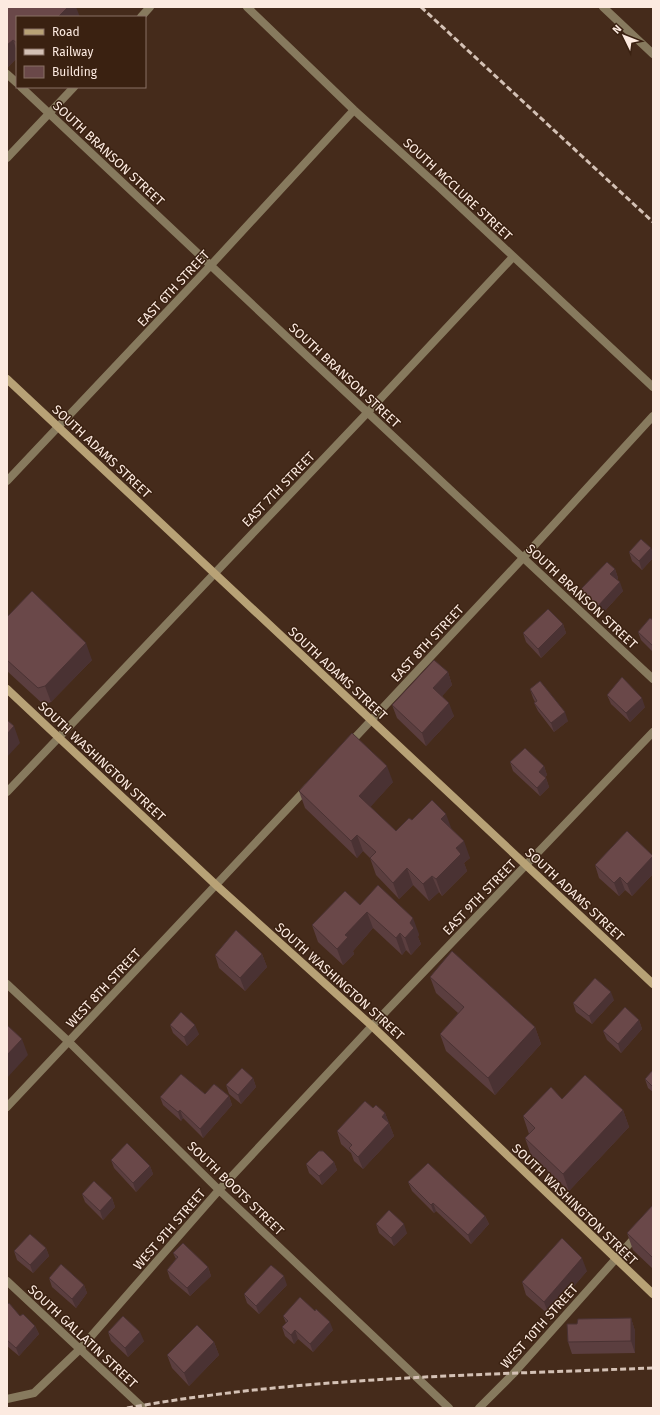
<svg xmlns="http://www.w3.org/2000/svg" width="660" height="1415" viewBox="0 0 660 1415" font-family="'Fira Sans',sans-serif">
	<rect width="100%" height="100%" fill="#452b1b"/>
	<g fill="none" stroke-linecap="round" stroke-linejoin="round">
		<path stroke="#877a5e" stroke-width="8" d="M247,7L354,110L439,187L653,387
			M603,7L653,54
			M141,17L150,7
			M7,74L17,83
			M21,87L291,341L653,679
			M7,158L74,87
			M7,481L211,265L354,110
			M349,744L523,558L653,416
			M7,792L368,412L513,257
			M7,984L69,1042L219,1190L449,1408
			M7,1107L308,787
			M7,1281L143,1408
			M7,1399L34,1393L80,1349L219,1190L372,1026L653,732
			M479,1408L513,1374L638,1234"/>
		<path stroke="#b8a276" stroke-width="8" d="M7,379L653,984
			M7,689L216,885L372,1026L653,1294"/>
		<path stroke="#d4c1b5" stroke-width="3" stroke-dasharray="6 3" stroke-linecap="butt" d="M421,7L653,222
			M127,1408C300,1377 478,1375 653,1368"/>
	</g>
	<path fill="#5b3e3f" d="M7,7L17,17V58L8,67L7,66Z
		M651,548L653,555V558L642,570L632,561L629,552Z
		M615,569L618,578L617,580L623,591L602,614L583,599L580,590Z
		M7,617L92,660L51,702L44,705L7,671Z
		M653,620V652L641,640L638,632Z
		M563,624L566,633L541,658L526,642L523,633Z
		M448,672L452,685L442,696L454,716L426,746L397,718L392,705Z
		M530,689L568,721L554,732L538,711L534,703L535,702L533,698Z
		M607,695L645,707L630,722L611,704Z
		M510,762L544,766L547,775L545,777L546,778L549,787L540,796L513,771Z
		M393,782L370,807L396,831L412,820L451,829L470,858L464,863L467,871L442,896L439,892L429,901L413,885L399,899L376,875L370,858L363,851L357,858L305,808L299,791Z
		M653,856V874L632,896L625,890L619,896L599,878L595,865Z
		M360,905L419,934L418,937L421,944L411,955L406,950L402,955L373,928L353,951L354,954L343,965L318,942L312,925Z
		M262,954L267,967L245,991L219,968L215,955Z
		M430,977L535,1027L541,1044L495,1095L446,1051L440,1034L458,1013L436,993Z
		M614,1000L592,1024L576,1012L573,1003Z
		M639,1020L642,1029L621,1053L607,1040L603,1031Z
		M170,1025L199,1034L187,1046L173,1033Z
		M653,1070V1092L648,1088L645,1079Z
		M253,1078L256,1087L241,1104L229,1094L226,1085Z
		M205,1094L229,1096L232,1105L203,1138L183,1118L181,1121L163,1105L160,1097Z
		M562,1099L623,1110L629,1127L569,1191L531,1155L525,1138L529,1134L523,1116Z
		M373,1108L385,1113L394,1136L363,1169L354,1161L351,1153L341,1144L337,1131Z
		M111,1160L150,1166L153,1174L136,1192L114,1168Z
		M334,1162L337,1170L322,1185L309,1173L306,1164Z
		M408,1182L485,1216L489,1224L471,1244L436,1211L434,1213L412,1191Z
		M82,1194L112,1198L115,1207L103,1220L85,1202Z
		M653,1205V1269L633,1250L627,1233Z
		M376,1224L407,1233L394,1246L379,1233Z
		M46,1248L49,1256L33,1273L17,1260L14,1251Z
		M173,1253L208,1267L211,1276L190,1296L170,1279L167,1270L176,1259Z
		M587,1271L549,1315L526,1295L522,1282Z
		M49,1278L84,1285L87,1293L76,1308L52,1287Z
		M287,1285L259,1314L247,1303L244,1294Z
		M7,1305L20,1316L35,1326L39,1334L19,1356L7,1346Z
		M283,1316L333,1330L313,1352L298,1339L294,1344L285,1336L282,1327L286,1323Z
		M631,1318L635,1331V1353L572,1354L568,1342L577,1324Z
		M108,1332L144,1341L128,1357L111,1341Z
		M214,1342L219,1355L189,1386L172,1368L167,1355Z"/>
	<path fill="#4a3233" d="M68,7H76L80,17H58Z
		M13,40L17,51V58L8,67L7,63V45Z
		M651,548L653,555V558L642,570L639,561Z
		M615,569L618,578L613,583L610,574Z
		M620,582L623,591L602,614L598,606Z
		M563,624L566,633L541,658L538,649Z
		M86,643L92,660L51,702L45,686Z
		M448,672L452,685L438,701L433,688Z
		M642,698L645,707L630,722L626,713Z
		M449,703L454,716L426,746L422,733Z
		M565,712L568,721L554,732L551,723Z
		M14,726L20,743L7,757V734Z
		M387,766L393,782L365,813L359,796Z
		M544,766L547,775L542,780L539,772Z
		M546,778L549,787L540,796L537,788Z
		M446,814L452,830L441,819Z
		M357,835L363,851L357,858L351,841Z
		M464,841L470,858L464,863L467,871L442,896L436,879L456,848Z
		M653,856V874L632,896L627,884Z
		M407,868L413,885L399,899L393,883Z
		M432,876L439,892L429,901L423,884Z
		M620,877L625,890L619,896L614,883Z
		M367,912L373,928L353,951L354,954L343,965L337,949L345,935Z
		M413,918L419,934L418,937L421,944L411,955L405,938L410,923Z
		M400,933L406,950L402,955L396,938Z
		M262,954L267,967L245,991L240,978Z
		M611,992L614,1000L592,1024L589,1016Z
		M639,1020L642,1029L621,1053L618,1044Z
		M195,1025L199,1034L187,1046L184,1037Z
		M535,1027L541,1044L495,1095L488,1078Z
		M22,1039L28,1055L7,1078V1055Z
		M253,1078L256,1087L241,1104L238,1095Z
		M229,1096L232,1105L203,1138L200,1129Z
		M180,1110L183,1118L181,1121L178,1112Z
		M623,1110L629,1127L569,1191L563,1174Z
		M385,1113L394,1136L363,1169L358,1157L382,1117Z
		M334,1162L337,1170L322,1185L319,1176Z
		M150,1166L153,1174L136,1192L133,1183Z
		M112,1198L115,1207L103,1220L100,1211Z
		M433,1203L436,1211L434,1213L431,1205Z
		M485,1216L489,1224L471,1244L468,1235Z
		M404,1224L407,1233L394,1246L391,1238Z
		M46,1248L49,1256L33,1273L30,1265Z
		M582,1258L587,1271L549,1315L544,1302Z
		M208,1267L211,1276L190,1296L187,1288Z
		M284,1276L287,1285L259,1314L256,1306Z
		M84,1285L87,1293L76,1308L72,1299Z
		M631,1318L635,1331V1353L631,1341Z
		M330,1322L333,1330L313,1352L310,1344Z
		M35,1326L39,1334L19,1356L16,1348Z
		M295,1330L298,1339L294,1344L291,1335Z
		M140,1332L144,1341L128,1357L125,1348Z
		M214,1342L219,1355L189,1386L184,1373Z"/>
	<path fill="#6a4849" stroke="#4a3233" d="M7,7H68L58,17H17V43L13,40L7,45Z
		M641,539L651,548L639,561L629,552Z
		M607,562L615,569L610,574L620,582L598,606L580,590Z
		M32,591L86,643L45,686L38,688L7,660V617Z
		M548,609L563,624L538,649L523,633Z
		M650,618L653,620V646L638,632Z
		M434,660L448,672L433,688L449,703L422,733L392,705Z
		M622,677L642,698L626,713L607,695Z
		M540,681L565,712L551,723L534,703L537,701L530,689Z
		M7,720L14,726L7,734Z
		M352,733L387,766L359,796L396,831L409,818L412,820L432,800L446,814L441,819L464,841L456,848L461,854L436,879L432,876L423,884L407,868L393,883L370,858L376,852L357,835L351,841L299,791Z
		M525,748L544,766L539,772L546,778L537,788L510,762Z
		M627,831L653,856L627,884L620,877L614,883L595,865Z
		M378,885L413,918L410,923L414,928L405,938L400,933L396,938L367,912L345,935L348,937L337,949L312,925L345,891L360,905Z
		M236,930L262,954L240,978L215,955Z
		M452,951L535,1027L488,1078L440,1034L464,1007L430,977Z
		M595,978L611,992L589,1016L573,1003Z
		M625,1007L639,1020L618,1044L603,1031Z
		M181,1012L195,1025L184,1037L170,1025Z
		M7,1025L22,1039L7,1055Z
		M242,1068L253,1078L238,1095L226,1085Z
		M653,1070V1087L645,1079Z
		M181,1074L205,1094L214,1084L229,1096L200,1129L180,1110L178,1112L160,1097Z
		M585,1075L623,1110L563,1174L525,1138L535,1128L523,1116L551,1087L562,1099Z
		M365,1101L373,1108L376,1105L385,1113L382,1117L389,1123L358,1157L349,1148L352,1145L337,1131Z
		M127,1143L150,1166L133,1183L111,1160Z
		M319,1151H323L334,1162L319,1176L306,1164Z
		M428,1163L485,1216L468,1235L433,1203L431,1205L408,1182Z
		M94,1181L112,1198L100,1211L82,1194Z
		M653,1205V1258L627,1233Z
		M389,1210L404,1224L391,1238L376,1224Z
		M30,1234L46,1248L30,1265L14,1251Z
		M562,1238L582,1258L544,1302L522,1282Z
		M183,1243L208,1267L187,1288L167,1270L178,1257L173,1253Z
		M61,1264L84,1285L72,1299L49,1278Z
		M271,1265L284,1276L256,1306L244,1294Z
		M300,1297L315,1311L316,1309L330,1322L310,1344L295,1330L291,1335L282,1327L288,1321L283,1316Z
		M9,1303L20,1316L23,1314L35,1326L16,1348L7,1340V1305Z
		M123,1316L140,1332L125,1348L108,1332Z
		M631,1318V1341L568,1342L567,1324H577L578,1319Z
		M197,1325L214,1342L184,1373L167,1355Z"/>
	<g text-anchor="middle" stroke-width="3" stroke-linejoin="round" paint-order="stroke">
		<g font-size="13" fill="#fceae0" stroke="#3a2111">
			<text transform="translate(109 153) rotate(43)" y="5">SOUTH BRANSON STREET</text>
			<text transform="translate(458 189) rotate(43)" y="5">SOUTH MCCLURE STREET</text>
			<text transform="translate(173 288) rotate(-47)" y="5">EAST 6TH STREET</text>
			<text transform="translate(345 375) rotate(43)" y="5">SOUTH BRANSON STREET</text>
			<text transform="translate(102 451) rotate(43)" y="5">SOUTH ADAMS STREET</text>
			<text transform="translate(278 489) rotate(-46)" y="5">EAST 7TH STREET</text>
			<text transform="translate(582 596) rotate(43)" y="5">SOUTH BRANSON STREET</text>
			<text transform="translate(427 643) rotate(-47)" y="5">EAST 8TH STREET</text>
			<text transform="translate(338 673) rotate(43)" y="5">SOUTH ADAMS STREET</text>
			<text transform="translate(102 761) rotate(43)" y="5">SOUTH WASHINGTON STREET</text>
			<text transform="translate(575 894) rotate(43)" y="5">SOUTH ADAMS STREET</text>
			<text transform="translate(479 897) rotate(-46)" y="5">EAST 9TH STREET</text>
			<text transform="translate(340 981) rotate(42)" y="5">SOUTH WASHINGTON STREET</text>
			<text transform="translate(103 988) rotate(-47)" y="5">WEST 8TH STREET</text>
			<text transform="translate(236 1188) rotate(44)" y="5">SOUTH BOOTS STREET</text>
			<text transform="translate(575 1204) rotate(44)" y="5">SOUTH WASHINGTON STREET</text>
			<text transform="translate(169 1229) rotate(-49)" y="5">WEST 9TH STREET</text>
			<text transform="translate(539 1326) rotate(-48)" y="5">WEST 10TH STREET</text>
			<text transform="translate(83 1336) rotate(43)" y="5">SOUTH GALLATIN STREET</text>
		</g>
	</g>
	<rect width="660" height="1415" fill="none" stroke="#fceae0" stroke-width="16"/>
	<rect x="16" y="16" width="130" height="72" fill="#3a2111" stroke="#887164"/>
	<rect x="24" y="29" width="20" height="6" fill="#b8a276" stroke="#887164"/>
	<text x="52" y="36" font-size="12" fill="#fceae0">Road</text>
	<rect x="24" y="49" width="20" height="6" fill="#d4c1b5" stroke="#887164"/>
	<text x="52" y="56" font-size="12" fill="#fceae0">Railway</text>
	<rect x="24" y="66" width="20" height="12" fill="#6a4849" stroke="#887164"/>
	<text x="52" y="76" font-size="12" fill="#fceae0">Building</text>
	<g transform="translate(624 36) rotate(313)" stroke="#3a2111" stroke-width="3" paint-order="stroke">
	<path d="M0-3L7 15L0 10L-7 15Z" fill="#fceae0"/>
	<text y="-6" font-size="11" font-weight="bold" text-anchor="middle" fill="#fceae0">N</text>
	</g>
</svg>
